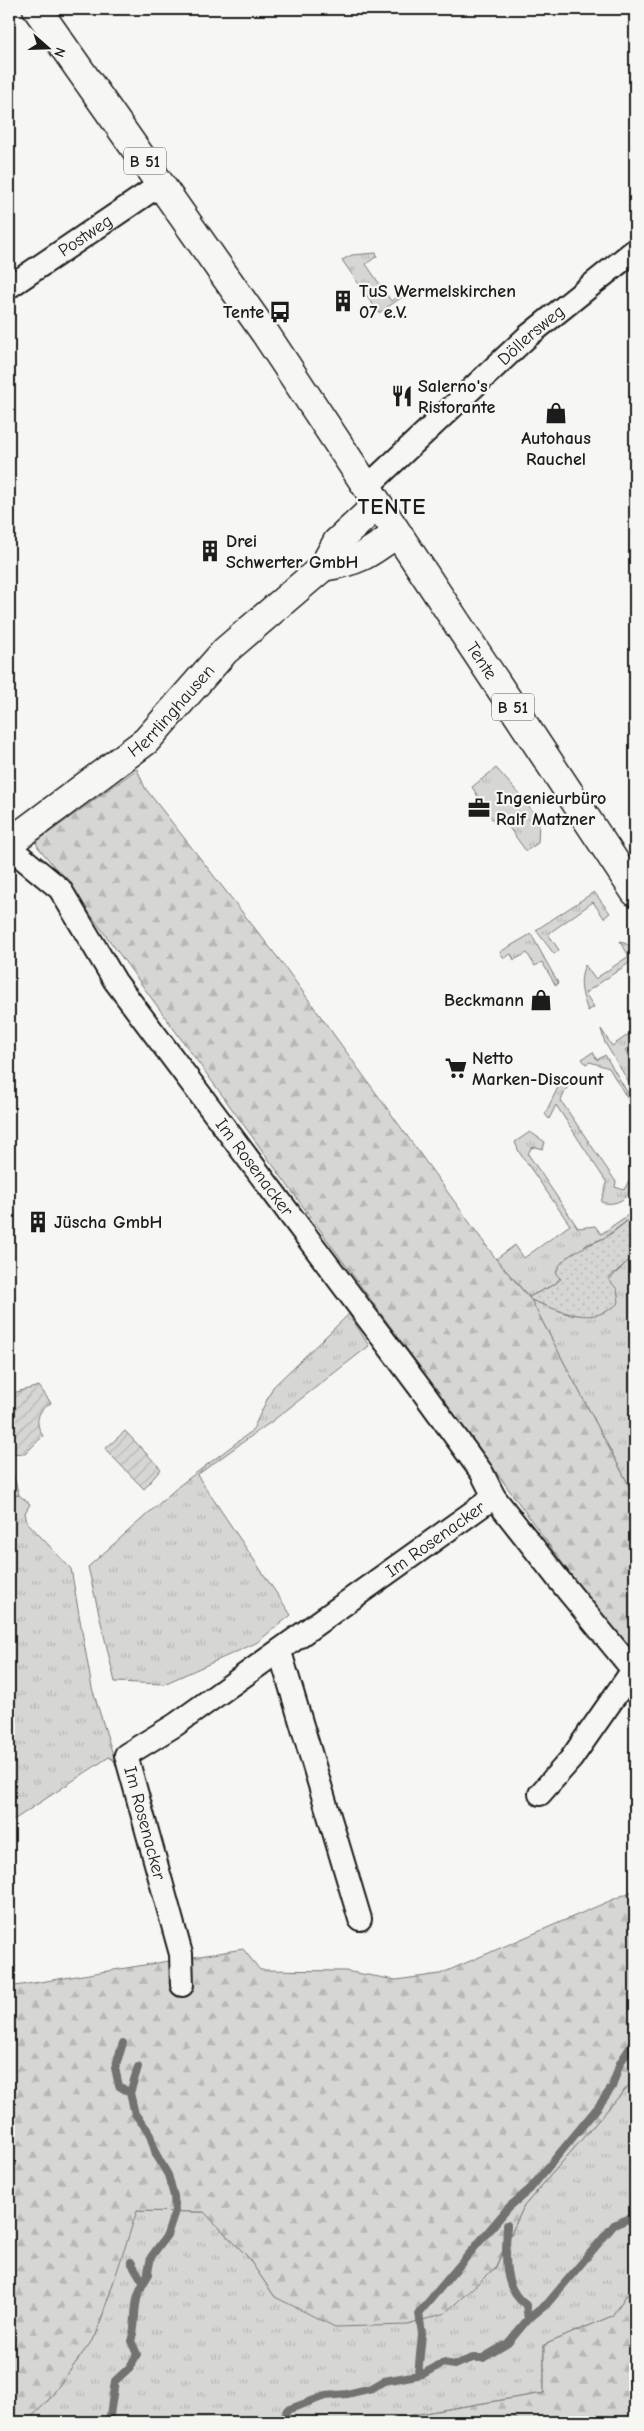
<svg xmlns="http://www.w3.org/2000/svg" width="644" height="2431" viewBox="0 0 644 2431" font-family="'Comic Neue',sans-serif">
	<defs>
		<pattern id="grass-tufts" width="24" height="20" patternUnits="userSpaceOnUse" patternTransform="scale(1.25)"><rect width="24" height="20" fill="#d6d6d2"/><path d="M3 7l-1-3M5 7V3M7 7l1-3M15 17l-1-3M17 17v-4M19 17l1-3" fill="none" stroke="#b7b7b4"/></pattern>
		<pattern id="forest-firs" width="22" height="20" patternUnits="userSpaceOnUse" patternTransform="scale(1.25)"><rect width="22" height="20" fill="#d6d6d2"/><path d="M5 1l3.5 6h-7zM16 11l3.5 6h-7z" fill="#b7b7b4"/></pattern>
		<pattern id="park-dots" width="8" height="8" patternUnits="userSpaceOnUse" patternTransform="scale(1.25)"><rect width="8" height="8" fill="#d6d6d2"/><path d="M2 2h.1M6 6h.1" fill="none" stroke="#b7b7b4" stroke-width="1.8" stroke-linecap="round"/></pattern>
		<pattern id="garden-furrows" width="10" height="10" patternUnits="userSpaceOnUse" patternTransform="scale(1.25)"><rect width="10" height="10" fill="#d6d6d2"/><path d="M-1 1l2-2M0 10L10 0M9 11l2-2" fill="none" stroke="#b7b7b4"/></pattern>
	</defs>
	<rect width="100%" height="100%" fill="#f6f6f2"/>
	<filter id="ink" filterUnits="userSpaceOnUse"><feTurbulence type="fractalNoise" baseFrequency=".02" numOctaves="2"/><feDisplacementMap in="SourceGraphic" scale="10" xChannelSelector="R" yChannelSelector="G"/><feConvolveMatrix kernelMatrix="1 2 1 2 8 2 1 2 1" color-interpolation-filters="sRGB"/></filter>
	<g filter="url(#ink)">
		<path fill="url(#grass-tufts)" stroke="#797977" d="M376,253L377,256L366,264L391,301L406,291L408,293L379,313L342,260L352,255Z
			M496,768L522,797L539,821L538,843L526,851L500,815L493,820L472,787Z
			M594,892L610,913L604,918L593,902L548,934L559,950L554,954L536,930Z
			M531,934L558,983L556,986L542,962L535,966L527,953L514,960L511,954L504,958L500,952Z
			M620,941C635,948 635,948 635,965L632,961L585,993L594,1007L588,1011C582,995 578,981 585,965L595,979L629,956Z
			M601,1029L612,1046L635,1030V1043L625,1050L635,1064V1092L605,1043Z
			M593,1052L597,1060L605,1055L635,1105V1111L609,1068L590,1062L586,1064L582,1059Z
			M563,1077L573,1082L566,1089L561,1101L616,1182L615,1187L624,1190L632,1175C635,1194 619,1208 601,1202L607,1183L556,1105L549,1119L545,1114Z
			M530,1132L545,1142L543,1149L536,1147L531,1148L528,1154L578,1228L595,1226L601,1234L635,1210V1215L604,1238L586,1245L555,1284L529,1297L496,1259L515,1245L524,1258L570,1225L519,1152L515,1142Z
			M628,1261L635,1265V1497L531,1300L573,1316Z
			M349,1314L369,1346L271,1422L197,1475L291,1615L256,1643L164,1684L115,1682L88,1567L180,1485L252,1431L273,1387Z
			M19,1495L30,1504L25,1513L27,1522L71,1569L92,1688L115,1761L109,1757L9,1823V1496Z
			M635,2078V2283L612,2316L544,2345V2393L371,2422H26L47,2402L96,2335L136,2211L204,2212L247,2256L275,2297L495,2269L524,2206Z"/>
		<path fill="url(#forest-firs)" stroke="#797977" d="M137,769L145,788L282,963L496,1259L531,1300L635,1497V1663L67,882L38,847L36,842Z
			M635,1890V2078L524,2206L495,2268L445,2313L408,2325L335,2327L275,2297L247,2256L204,2212L137,2211L96,2335L47,2402L26,2422H9V1987L243,1949L260,1970L345,1971L396,1980L440,1974Z
			M635,2283V2422H371L544,2393V2345L612,2316Z"/>
		<path fill="url(#park-dots)" stroke="#797977" d="M635,1215V1265L628,1261L608,1279L617,1289L619,1302C594,1328 560,1311 531,1300L529,1297L555,1284L561,1279L556,1274C560,1254 589,1246 604,1238C615,1232 625,1222 635,1215Z"/>
		<path fill="url(#garden-furrows)" stroke="#797977" d="M39,1386L51,1403C37,1410 34,1423 43,1436L25,1454L9,1453V1394Z
			M125,1431L161,1469L144,1489L105,1449Z
			M9,1460L19,1495L9,1496Z"/>
		<g fill="none" stroke-linecap="round" stroke-linejoin="round">
			<path stroke="#727271" stroke-width="8" d="M123,2043L115,2068L119,2086L130,2093
				M138,2067L130,2093L135,2114L149,2132L156,2154L168,2175L174,2196L175,2211L167,2235L151,2257L147,2277
				M507,2225C506,2252 501,2288 526,2305L528,2319
				M131,2262L143,2282
				M418,2375L422,2334L419,2313L509,2207L530,2189L598,2107L612,2087L620,2063L635,2040
				M109,2422L115,2381L130,2367L137,2354L131,2341C136,2328 134,2318 136,2305C137,2293 143,2284 149,2274
				M268,2422L283,2419L287,2410L325,2396L347,2394L372,2388L384,2381L423,2374L443,2363L454,2365L473,2358H483L508,2343L528,2319L547,2304L614,2225L628,2219L635,2221"/>
			<g stroke="#1c1c1c" stroke-width="26">
				<g id="minor">
					<path id="s1" d="M9,287L161,184"/>
					<path id="s2" d="M366,488L528,336L635,250"/>
					<path id="s3" d="M9,847L60,889L115,981L420,1388L482,1473L494,1497L559,1580L633,1670"/>
					<path d="M280,1652L360,1919"/>
					<path d="M540,1794L571,1759L633,1670L635,1674"/>
					<path id="s4" d="M182,1985L181,1954L126,1755L175,1725L494,1497"/>
				</g>
			</g>
			<g stroke="#1c1c1c" stroke-width="31">
				<g id="tertiary">
					<path d="M323,567C359,561 367,555 396,534"/>
					<path id="s5" d="M9,843L146,741L225,651L323,567L337,542L377,505"/>
				</g>
			</g>
			<g stroke="#1c1c1c" stroke-width="31">
				<g id="primary">
					<path id="s6" d="M37,9L265,333L635,892"/>
				</g>
			</g>
			<use href="#minor" stroke="#f6f6f2" stroke-width="22"/>
			<use href="#tertiary" stroke="#f6f6f2" stroke-width="28"/>
			<use href="#primary" stroke="#f6f6f2" stroke-width="28"/>
		</g>
	</g>
	<defs>
		<g id="building-bare" transform="scale(1.725)"><path d="M-4-6H4V6H1V3H-1V6H-4ZM-2.5-4.3h1.7v1.8h-1.7ZM.8-4.3h1.7v1.8H.8ZM-2.5-1h1.7V.8h-1.7ZM.8-1h1.7V.8H.8Z" fill="#1c1c1c" stroke="#f6f6f2" stroke-width="2.5" paint-order="stroke"/></g>
		<g id="bus-bare" transform="scale(1.725)"><path d="M-5-6H5V4H4V6H2V4H-2V6H-4V4H-5ZM-3.5-4V0h7V-4ZM-3.5 1.2v1.5H-2V1.2ZM2 1.2v1.5H3.5V1.2Z" fill="#1c1c1c" stroke="#f6f6f2" stroke-width="2.5" paint-order="stroke"/></g>
		<g id="restaurant-bare" transform="scale(1.725)"><path d="M-5-6h1v4h1v-4h1v4h1v-4h1v5L-1.5 .5V6h-2V.5L-5-1ZM5-6V6H3V1.5H1.5Q1.5-4 5-6Z" fill="#1c1c1c" stroke="#f6f6f2" stroke-width="2.5" paint-order="stroke"/></g>
		<g id="shop-bare" transform="scale(1.725)"><path d="M-5-2.5h2.3a2.7 3.5 0 0 1 5.4 0H5L5.5 6h-11ZM-1.5-2.5h3a1.5 2.3 0 0 0-3 0Z" fill="#1c1c1c" stroke="#f6f6f2" stroke-width="2.5" paint-order="stroke"/></g>
		<g id="office-bare" transform="scale(1.725)"><path d="M-6-3h4V-5.5h4V-3h4V5H-6ZM-1-4.5V-3h2v-1.5ZM-6 0V1H6V0Z" fill="#1c1c1c" stroke="#f6f6f2" stroke-width="2.5" paint-order="stroke"/></g>
		<g id="supermarket-bare" transform="scale(1.725)"><path d="M-6-5.5h2.5l.6 2H6L4.5 2H-2.5L-4.4-4H-6ZM-1.5 3.2a1.3 1.3 0 1 0 .1 0ZM3 3.2a1.3 1.3 0 1 0 .1 0Z" fill="#1c1c1c" stroke="#f6f6f2" stroke-width="2.5" paint-order="stroke"/></g>
	</defs>
	<g fill-rule="evenodd">
		<use href="#building-bare" x="343" y="301"/>
		<use href="#bus-bare" x="280" y="312"/>
		<use href="#restaurant-bare" x="402" y="396"/>
		<use href="#shop-bare" x="556" y="413"/>
		<use href="#building-bare" x="210" y="551"/>
		<use href="#office-bare" x="479" y="808"/>
		<use href="#shop-bare" x="541" y="1000"/>
		<use href="#supermarket-bare" x="456" y="1068"/>
		<use href="#building-bare" x="38" y="1222"/>
	</g>
	<g text-anchor="middle" stroke-width="4.5" stroke-linejoin="round" paint-order="stroke">
		<g fill="#f6f6f2" stroke="#5d5d5c" stroke-width="1">
			<rect x="124" y="147.5" width="42" height="27" rx="4"/>
			<rect x="492" y="693.5" width="42" height="27" rx="4"/>
		</g>
		<g font-size="16" font-weight="bold" fill="#1c1c1c">
			<text x="145" y="167">B 51</text>
			<text x="513" y="713">B 51</text>
		</g>
		<g font-size="18" fill="#1c1c1c" stroke="#f6f6f2">
			<text dy="6" stroke="none"><textPath href="#s1" startOffset="92">Postweg</textPath></text>
			<text dy="6" stroke="none"><textPath href="#s2" startOffset="225">Döllersweg</textPath></text>
			<text dy="6" stroke="none"><textPath href="#s6" startOffset="789">Tente</textPath></text>
			<text dy="6" stroke="none"><textPath href="#s5" startOffset="210">Herrlinghausen</textPath></text>
			<text dy="6" stroke="none"><textPath href="#s3" startOffset="406">Im Rosenacker</textPath></text>
			<text dy="6" stroke="none"><textPath href="#s4" startOffset="615">Im Rosenacker</textPath></text>
			<text transform="translate(145 1823) rotate(75)" y="6">Im Rosenacker</text>
		</g>
		<g font-size="18" font-weight="bold" fill="#1c1c1c" stroke="#f6f6f2" text-anchor="start">
			<text x="359" y="297">TuS Wermelskirchen<tspan x="359" dy="21">07 e.V.</tspan></text>
			<text x="264" y="318" text-anchor="end">Tente</text>
			<text x="418" y="392">Salerno's<tspan x="418" dy="21">Ristorante</tspan></text>
			<text x="556" y="444" text-anchor="middle">Autohaus<tspan x="556" dy="21">Rauchel</tspan></text>
			<text x="226" y="547">Drei<tspan x="226" dy="21">Schwerter GmbH</tspan></text>
			<text x="496" y="804">Ingenieurbüro<tspan x="496" dy="21">Ralf Matzner</tspan></text>
			<text x="524" y="1006" text-anchor="end">Beckmann</text>
			<text x="472" y="1064">Netto<tspan x="472" dy="21">Marken-Discount</tspan></text>
			<text x="54" y="1228">Jüscha GmbH</text>
		</g>
		<g font-size="22" font-weight="bold" letter-spacing="1" fill="#1c1c1c" stroke="#f6f6f2">
			<text x="392" y="514">TENTE</text>
		</g>
	</g>
	<rect width="644" height="2431" fill="none" stroke="#f6f6f2" stroke-width="30"/>
	<rect x="15" y="15" width="614" height="2401" fill="none" stroke="#1c1c1c" stroke-width="2" filter="url(#ink)"/>
	<g transform="translate(48 48) rotate(110)" stroke="#f6f6f2" stroke-width="4" paint-order="stroke">
	<path d="M0-4L9 19L0 12L-9 19Z" fill="#1c1c1c"/>
	<text y="-8" font-size="14" font-weight="bold" text-anchor="middle" fill="#1c1c1c">N</text>
	</g>
</svg>
